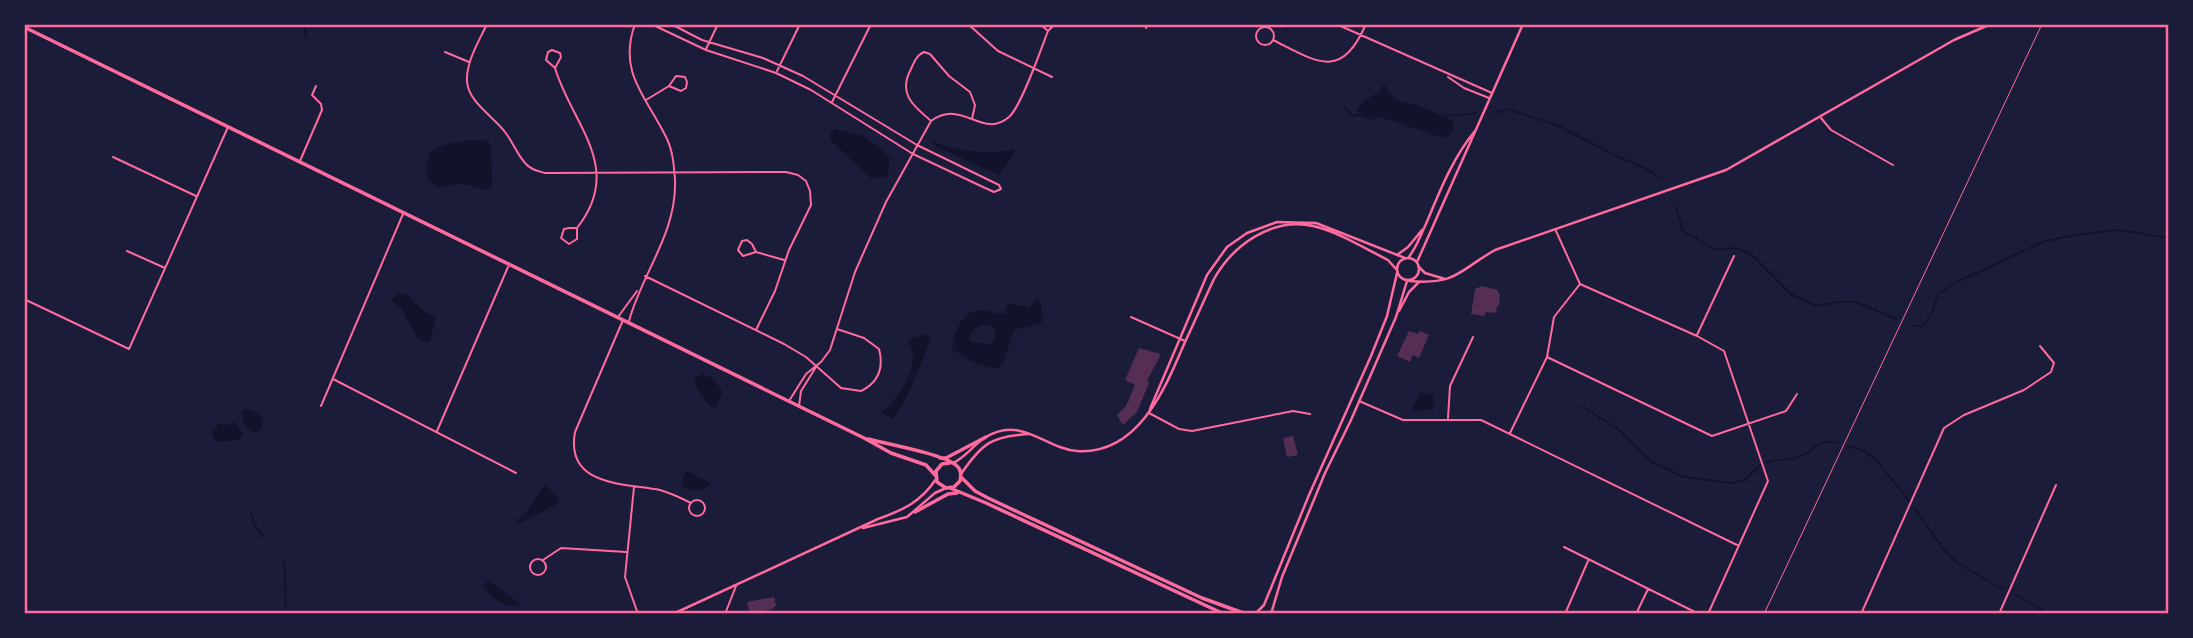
<svg xmlns="http://www.w3.org/2000/svg" width="2193" height="638" viewBox="0 0 2193 638" font-family="Raleway,sans-serif">
	<rect width="100%" height="100%" fill="#1b1b3a"/>
	<path fill="#12122b" fill-rule="evenodd" d="M1384,84C1398,107 1401,99 1422,107C1433,111 1443,117 1454,122L1453,131L1448,137L1438,136L1378,116L1372,120L1364,118L1357,110C1365,96 1377,98 1384,84Z
		M834,129L864,136L889,156V171L886,177L872,179L830,140V133Z
		M471,140L488,141L491,149L492,185L488,190L459,183L438,188C423,179 424,166 431,151L443,145Z
		M932,140C949,152 996,155 1015,149V152L999,175L939,148L932,143Z
		M401,293L408,295L422,310L436,317L430,341L426,343L416,336L401,308L390,299Z
		M1036,299L1040,300L1043,319L1041,323L1014,330L1003,364L997,369L970,361L952,349C954,333 962,310 982,310C990,311 997,315 1005,313L1007,303L1030,308ZM981,325L990,326L995,330V339L990,345L970,341C969,332 974,329 981,325Z
		M927,334L931,337C920,366 911,394 893,419L881,413C895,402 913,376 913,358C913,353 910,345 908,340Z
		M703,374L714,379L722,392L717,406L712,407C704,401 696,389 694,379Z
		M1420,392L1433,395L1434,409L1416,411L1412,408Z
		M243,409C252,409 259,412 263,421L261,429L256,433C244,429 240,421 243,409Z
		M235,422L243,434L239,440L216,442L212,432L220,423L226,425Z
		M686,471L711,483C702,493 696,492 684,488L681,484Z
		M545,484L558,498L559,503L520,523L515,522L526,513Z
		M489,580L519,603L521,605C507,609 490,599 483,586Z"/>
	<g fill="none" stroke-linecap="round" stroke-linejoin="round">
		<path stroke="#12122b" stroke-width="2" d="M304,24L306,37
			M1286,30L1287,24
			M1345,107L1352,116L1361,115
			M1495,113L1507,109L1557,125L1616,156L1645,168L1660,178
			M1440,118C1453,112 1463,117 1476,113
			M1676,207L1683,231L1716,250L1737,248L1751,254L1792,295L1817,306L1837,302H1856L1896,319
			M1914,326H1923L1932,313L1938,294L1957,282L2045,241L2075,235L2118,230L2168,238
			M1583,407L1619,430L1652,462L1684,477L1729,483L1744,481L1760,465
			M1848,446L1865,451L1879,463L1909,501
			M1766,462C1777,458 1790,461 1801,456C1818,450 1814,438 1838,443
			M1914,507L1944,550L1956,562L2002,589
			M251,512L255,526L264,537
			M283,561C287,576 284,593 286,609
			M2015,594L2048,614"/>
	</g>
	<path fill="#542f53" d="M1482,286L1498,290V293L1500,294L1499,306H1497L1496,313L1485,312V316L1471,314L1475,289Z
		M1409,331L1418,334L1420,331L1429,335L1419,358L1413,355L1410,362L1397,356Z
		M1139,348L1161,354L1147,381L1149,383L1137,412L1123,425L1117,415L1126,406L1135,385L1125,380Z
		M1293,436L1298,455L1287,457L1283,438Z
		M774,597L776,606L773,607L774,609L766,610L767,614H750L747,602Z"/>
	<g fill="none" stroke-linecap="round" stroke-linejoin="round">
		<path stroke="#ff6b9d" stroke-width="1" d="M1764,614L2042,24"/>
		<path stroke="#ff6b9d" stroke-width="2" d="M487,24C479,41 466,62 467,81C468,102 493,116 505,132C513,142 517,155 526,164C531,170 538,171 545,173L786,172L798,175L806,181L810,191L811,205L789,250L775,291L756,330
			M651,24L706,50L776,73L811,90L913,154L983,187L994,192L1001,189L999,185L917,145L803,76L763,58L702,40L671,24
			M968,24L998,51L1052,77
			M1040,24L1048,31L1055,24
			M1336,24L1492,93
			M1256 36a9 9 0 1 1 18 0a9 9 0 1 1-18 0Z
			M1146,28L1148,24
			M1273,40C1317,62 1341,81 1366,24
			M706,49L718,24
			M445,52L469,62
			M555,68L561,57L560,53L552,50L548,52L546,60L555,68C572,125 625,167 577,228
			M777,71L800,24
			M1448,77L1464,88L1489,98
			M646,100L669,86L676,76L685,77L687,82L686,88L681,91L669,86
			M832,102L871,24
			M1821,118L1831,130L1893,165
			M930,120C912,105 898,93 911,69C914,62 917,55 924,52L930,54L949,76L970,92L975,105L972,119
			M113,157L196,196
			M300,161L322,110L321,104L312,95L316,86
			M569,228H577V239L569,244L561,238L564,229Z
			M127,251L165,268
			M756,252L752,244L747,240L742,241L738,250L743,256L756,252L784,260
			M645,276L784,344L806,357L841,388L861,391C879,382 884,368 879,349L864,338L837,329
			M1580,284L1697,336L1724,351L1768,481L1708,614
			M24,299L129,349L228,127
			M618,317L637,291
			M1131,317L1185,341
			M623,320L575,432C565,487 625,483 660,490C671,493 681,498 691,503
			M629,321C642,273 677,233 675,180C674,166 673,152 667,139C648,98 617,74 635,24
			M1697,335L1734,256
			M1547,357L1712,436L1786,411L1797,394
			M333,379L516,473
			M789,401L806,374L821,362L830,350L855,272L886,202L931,121C963,98 982,140 1009,117C1021,107 1041,49 1048,31
			M1359,401L1403,420H1481L1737,545
			M321,406L403,214
			M799,406L801,391L816,367
			M1149,413L1179,429L1192,431L1293,411L1310,414
			M1448,418L1450,386L1473,337
			M437,431L508,267
			M1510,433L1547,357L1554,317L1580,284L1556,231
			M634,487L625,577L638,614
			M689 508a8 8 0 1 1 16 0a8 8 0 1 1-16 0Z
			M1564,547L1699,614
			M530 567a8 8 0 1 1 16 0a8 8 0 1 1-16 0Z
			M543,560L561,548L626,552
			M725,614L736,586
			M1565,614L1588,561
			M1636,614L1648,589
			M1861,614L1944,428L1964,415L2024,390L2051,372L2054,363L2040,346
			M1999,614L2056,485"/>
		<path stroke="#ff6b9d" stroke-width="2.5" d="M1419,267L1425,273L1445,279
			M1409,281C1457,285 1458,271 1495,250L1726,170L1954,40L1991,24
			M1150,409L1207,275L1227,247L1247,233L1277,222L1316,223L1405,258
			M953,463C966,457 974,444 986,437C1021,415 1046,449 1077,451C1138,455 1165,389 1185,342C1195,321 1204,300 1214,279C1233,245 1272,217 1313,226C1339,232 1364,248 1388,260L1396,269
			M961,474C982,443 992,436 1029,434
			M863,528L907,517L935,493L946,488
			M673,614L878,519C903,510 921,502 936,479"/>
		<path stroke="#ff6b9d" stroke-width="2.5" d="M1397,255L1408,247L1422,230
			M1397 269a11 11 0 1 1 22 0a11 11 0 1 1-22 0Z
			M1408,258C1417,247 1420,236 1426,224C1439,193 1453,157 1475,131
			M1417,262L1523,24
			M1399,311L1409,292L1419,282
			M1255,614L1264,605L1309,495L1371,356L1387,316L1397,273
			M1271,614L1282,577L1325,473L1351,420L1396,317L1407,281"/>
		<path stroke="#ff6b9d" stroke-width="3.5" d="M24,27L864,438L891,453L926,465L936,476
			M868,439C888,444 942,454 956,465C962,470 961,475 960,481L954,487L946,488L937,482L936,471L942,464L950,463
			M940,458H946L986,437
			M961,477L975,491L988,498L1202,598L1246,614
			M950,488L986,503L1224,614
			M915,512L948,494L957,493"/>
	</g>
	<rect width="2193" height="638" fill="none" stroke="#1b1b3a" stroke-width="52"/>
	<rect x="26" y="26" width="2141" height="586" fill="none" stroke="#ff6b9d" stroke-width="2.5"/>
</svg>
